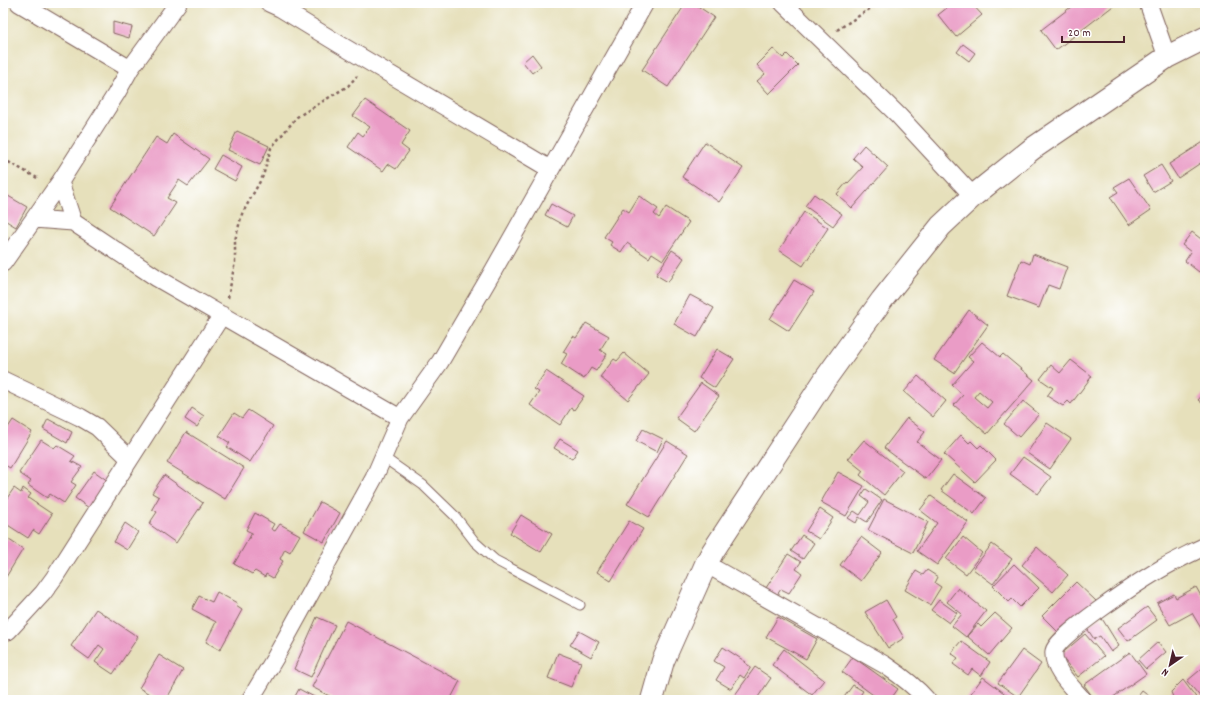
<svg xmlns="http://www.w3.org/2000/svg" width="1208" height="703" viewBox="0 0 1208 703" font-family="Dekko,sans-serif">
	<rect width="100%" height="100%" fill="#fff"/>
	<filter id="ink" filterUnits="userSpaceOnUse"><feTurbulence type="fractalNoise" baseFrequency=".025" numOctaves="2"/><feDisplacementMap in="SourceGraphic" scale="8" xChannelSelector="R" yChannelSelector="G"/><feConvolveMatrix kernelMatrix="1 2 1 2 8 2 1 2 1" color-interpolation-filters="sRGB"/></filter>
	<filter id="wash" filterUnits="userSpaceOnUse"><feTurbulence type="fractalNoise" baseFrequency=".012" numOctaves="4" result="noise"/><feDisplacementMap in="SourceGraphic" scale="16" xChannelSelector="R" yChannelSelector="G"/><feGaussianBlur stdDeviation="0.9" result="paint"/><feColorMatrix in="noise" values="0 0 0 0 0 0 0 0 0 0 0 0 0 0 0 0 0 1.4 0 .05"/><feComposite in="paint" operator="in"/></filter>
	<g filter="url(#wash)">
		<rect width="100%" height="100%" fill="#e6e0bb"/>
		<g id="blocks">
			<path fill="#ea9cc6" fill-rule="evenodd" d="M686,3H693L714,17L668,87L642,70Z
				M953,3H971L982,15L956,37L938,15Z
				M1076,3H1117L1056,50L1041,30Z
				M113,22L132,27L129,38L113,33Z
				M963,44L975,53L969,61L957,52Z
				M773,49L783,58L787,54L798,65L769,94L757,81L765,74L757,65Z
				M532,54L541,66L532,73L523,62Z
				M365,100L410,131L401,145L409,151L396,169L388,164L383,171L348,147L358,132L363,136L370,127L353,116Z
				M237,131L269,146L260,165L228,150Z
				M173,134L209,159L188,186L179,180L167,198L176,203L154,236L110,207L156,137L167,144Z
				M1205,141V160L1178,178L1169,164Z
				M705,142L743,168L719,202L682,177Z
				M864,145L888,167L852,208L837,194L847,182L848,183L863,167L853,158Z
				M221,155L242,167L235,181L213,169Z
				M1161,165L1171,181L1153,192L1143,176Z
				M1129,178L1151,210L1129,225L1110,197L1118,192L1114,187Z
				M3,193L27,207L16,227L3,219Z
				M814,194L842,214L833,226L805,206Z
				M639,196L658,209L654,214L659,218L666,207L689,222L663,260L652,253L649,258L627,243L621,252L610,245L612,242L604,237L623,208L629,212Z
				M551,204L573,216L567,227L545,215Z
				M804,212L828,228L803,266L779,250Z
				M1192,232L1205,242V265L1199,272L1185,261L1191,252L1182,245Z
				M672,250L684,258L668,282L656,275Z
				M1033,254L1067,267L1059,289L1048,285L1039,308L1007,296L1021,260L1030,264Z
				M794,280L814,292L789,331L770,319Z
				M690,295L714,308L697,337L674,324Z
				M969,310L988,325L954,373L934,360Z
				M586,323L609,336L600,350L607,354L596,371L591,368L584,379L561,364L567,354L563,352L573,336L576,338Z
				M982,342L1000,357L1003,354L1034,380L987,434L954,405L963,395L952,385L973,361L968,357ZM979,391L992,402L987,408L974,397Z
				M717,349L734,359L715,388L699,378Z
				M624,353L649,374L628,400L600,377L614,359L617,361Z
				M1071,360L1092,376L1071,404L1068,401L1063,406L1047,396L1053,388L1040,379L1051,365L1060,373Z
				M546,371L584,396L574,410L571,408L560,425L530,405L539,392L534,389Z
				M918,376L946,401L933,417L904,392Z
				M701,383L719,396L694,431L676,418Z
				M1205,392V405L1198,400Z
				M1023,401L1039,414L1019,437L1004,424Z
				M192,408L204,416L197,427L185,419Z
				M248,410L273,426L250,462L227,447L230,443L219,436L234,413L242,418Z
				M907,418L925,432L917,442L941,460L926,479L884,448Z
				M48,419L72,432L67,443L43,429Z
				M13,420L32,432L10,468L3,464V427L7,429Z
				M1047,423L1071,439L1050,469L1027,453Z
				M643,429L663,439L657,452L636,441Z
				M186,432L244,468L225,499L167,463Z
				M961,435L969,443L971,441L978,448L981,445L996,460L975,482L944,454Z
				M560,439L578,450L572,459L554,448Z
				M41,440L54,448L57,445L75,456L71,461L82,467L71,482L76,485L64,503L50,494L47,498L28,485L31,481L19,473Z
				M864,440L903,471L884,495L860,475L863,471L848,459Z
				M667,441L688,454L649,517L627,504Z
				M1023,457L1051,477L1038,494L1010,474Z
				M94,471L108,481L89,508L75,498Z
				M838,472L864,486L846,516L821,502Z
				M953,474L986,498L974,514L941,490Z
				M164,475L203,503L176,543L149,524L157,512L152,509L159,497L152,493Z
				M14,488L21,493L23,488L31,494L28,498L52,514L39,534L33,530L28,538L3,522V504Z
				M866,489L882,500L867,522L859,517L856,523L848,518L854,511L860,515L869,502L861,496Z
				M931,496L968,522L937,565L917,551L937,523L920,510Z
				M884,499L928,522L913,553L868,530Z
				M320,502L340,513L324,542L304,531Z
				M820,509L833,518L819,539L806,531Z
				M255,513L274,524L271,529L275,531L280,524L300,535L290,552L285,549L280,559L283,561L273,578L266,574L265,577L255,571L252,574L234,564L252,533L246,530Z
				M521,515L552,534L541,552L510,533Z
				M629,521L643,529L611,581L597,572Z
				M125,523L138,532L127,550L114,542Z
				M802,535L814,543L803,559L791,551Z
				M3,536L23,549L6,577L3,574Z
				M861,537L882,553L861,581L840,565Z
				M963,537L982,553L966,574L946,559Z
				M992,544L1012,559L993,584L973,569Z
				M1037,547L1068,575L1053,592L1022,565Z
				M788,554L801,562L796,569L802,573L789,593L781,589L775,598L764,591Z
				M1014,564L1039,588L1020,607L1012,599L1009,602L993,586Z
				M927,570L938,577L935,583L941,587L930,605L905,590L916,571L923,575Z
				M1076,582L1096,601L1061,635L1042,616Z
				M1196,587L1205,603V635L1192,613L1170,625L1157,603L1174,594L1176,598Z
				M958,588L986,611L966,637L952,626L962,614L947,602Z
				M217,592L237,603L236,606L242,610L220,650L206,642L216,622L192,609L199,596L212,602Z
				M886,600L896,617L893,619L904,638L888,648L865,612Z
				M939,600L957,613L949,623L931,610Z
				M1147,607L1157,620L1128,641L1118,628Z
				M96,609L138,637L113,674L95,662L104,649L99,645L89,659L71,646Z
				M995,613L1012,628L989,655L967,636L978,624L981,627Z
				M317,617L335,625L311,677L294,669Z
				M778,617L817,639L806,659L766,637Z
				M1101,617L1119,646L1111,652L1100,636L1094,639L1086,627Z
				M346,621L460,681L450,700H337L312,687Z
				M579,631L599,642L591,657L570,645Z
				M1085,634L1104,656L1078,677L1060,655Z
				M961,641L990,662L981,676L972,669L968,675L953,664L958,658L951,653Z
				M1158,642L1166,652L1146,669L1138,660Z
				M723,647L746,662L745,663L751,667L744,678L740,675L731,689L716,680L724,667L714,661Z
				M784,649L824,680L812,695L772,665Z
				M1022,650L1041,664L1018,697L998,683Z
				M1130,652L1146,674L1109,700H1095L1084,685Z
				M558,653L581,662L571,687L548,678Z
				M159,655L183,670L166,700H160L139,688Z
				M853,657L898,689L890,700H880L842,672Z
				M1205,666V700H1203L1187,681Z
				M755,667L771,678L756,700H733L732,699Z
				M983,677L1012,699L1011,700H966Z
				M1183,680L1198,700H1174L1171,692Z
				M853,685L863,691L857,700H842Z
				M299,689L320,700H293Z
				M1142,691L1154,700H1135Z"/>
		</g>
	</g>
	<g filter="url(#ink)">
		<use href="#blocks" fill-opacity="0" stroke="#81635d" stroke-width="1"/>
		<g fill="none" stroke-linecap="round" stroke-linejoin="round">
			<g stroke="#81635d" stroke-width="11">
				<path id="service" d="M383,457L423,485L455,516L475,542L495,560L580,605"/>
			</g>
			<g stroke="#81635d" stroke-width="19">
				<path id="minor" d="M19,3L130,69
					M269,3L280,8L339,44L550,169
					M783,3L898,115L973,196
					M1148,3L1167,57
					M60,182L73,222
					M34,219L73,222L157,278L400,418
					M3,263L60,182L116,94L130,69L178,3
					M3,380L80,417L97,427L130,459
					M706,564L885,665C900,675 915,686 927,700
					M8,631L43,593L54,578L222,315
					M250,700L275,658L374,478L400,418L440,362L492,273L645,3
					M1083,700C1072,687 1052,670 1054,651C1056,636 1142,580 1159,570C1174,561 1190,554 1205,546"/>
			</g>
			<g stroke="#81635d" stroke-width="24">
				<path id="secondary" d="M652,700L663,661L706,564L713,551L826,378L882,300L941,226L973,196L1032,149L1167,57L1205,38"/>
			</g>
			<path stroke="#81635d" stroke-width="2.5" stroke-dasharray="3 3" stroke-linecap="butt" d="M837,30L879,3
				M3,159L39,179
				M228,298L235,262V240L242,214L263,176L271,148L297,117L348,86L357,76"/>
			<use href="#service" stroke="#fff" stroke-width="9"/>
			<use href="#minor" stroke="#fff" stroke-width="17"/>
			<use href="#secondary" stroke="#fff" stroke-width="22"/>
		</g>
	</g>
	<rect width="1208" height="703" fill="none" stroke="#fff" stroke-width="16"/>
	<g transform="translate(1170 665) rotate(214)" stroke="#ffffff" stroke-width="3" paint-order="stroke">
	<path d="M0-3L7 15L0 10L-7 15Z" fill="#4a1f2b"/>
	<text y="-6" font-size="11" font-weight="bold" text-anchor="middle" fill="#4a1f2b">N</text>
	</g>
	<path d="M1062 36v6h62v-6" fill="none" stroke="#4a1f2b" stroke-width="2"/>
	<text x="1068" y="36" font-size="12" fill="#4a1f2b" stroke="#ffffff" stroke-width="3" paint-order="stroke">20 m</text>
</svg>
